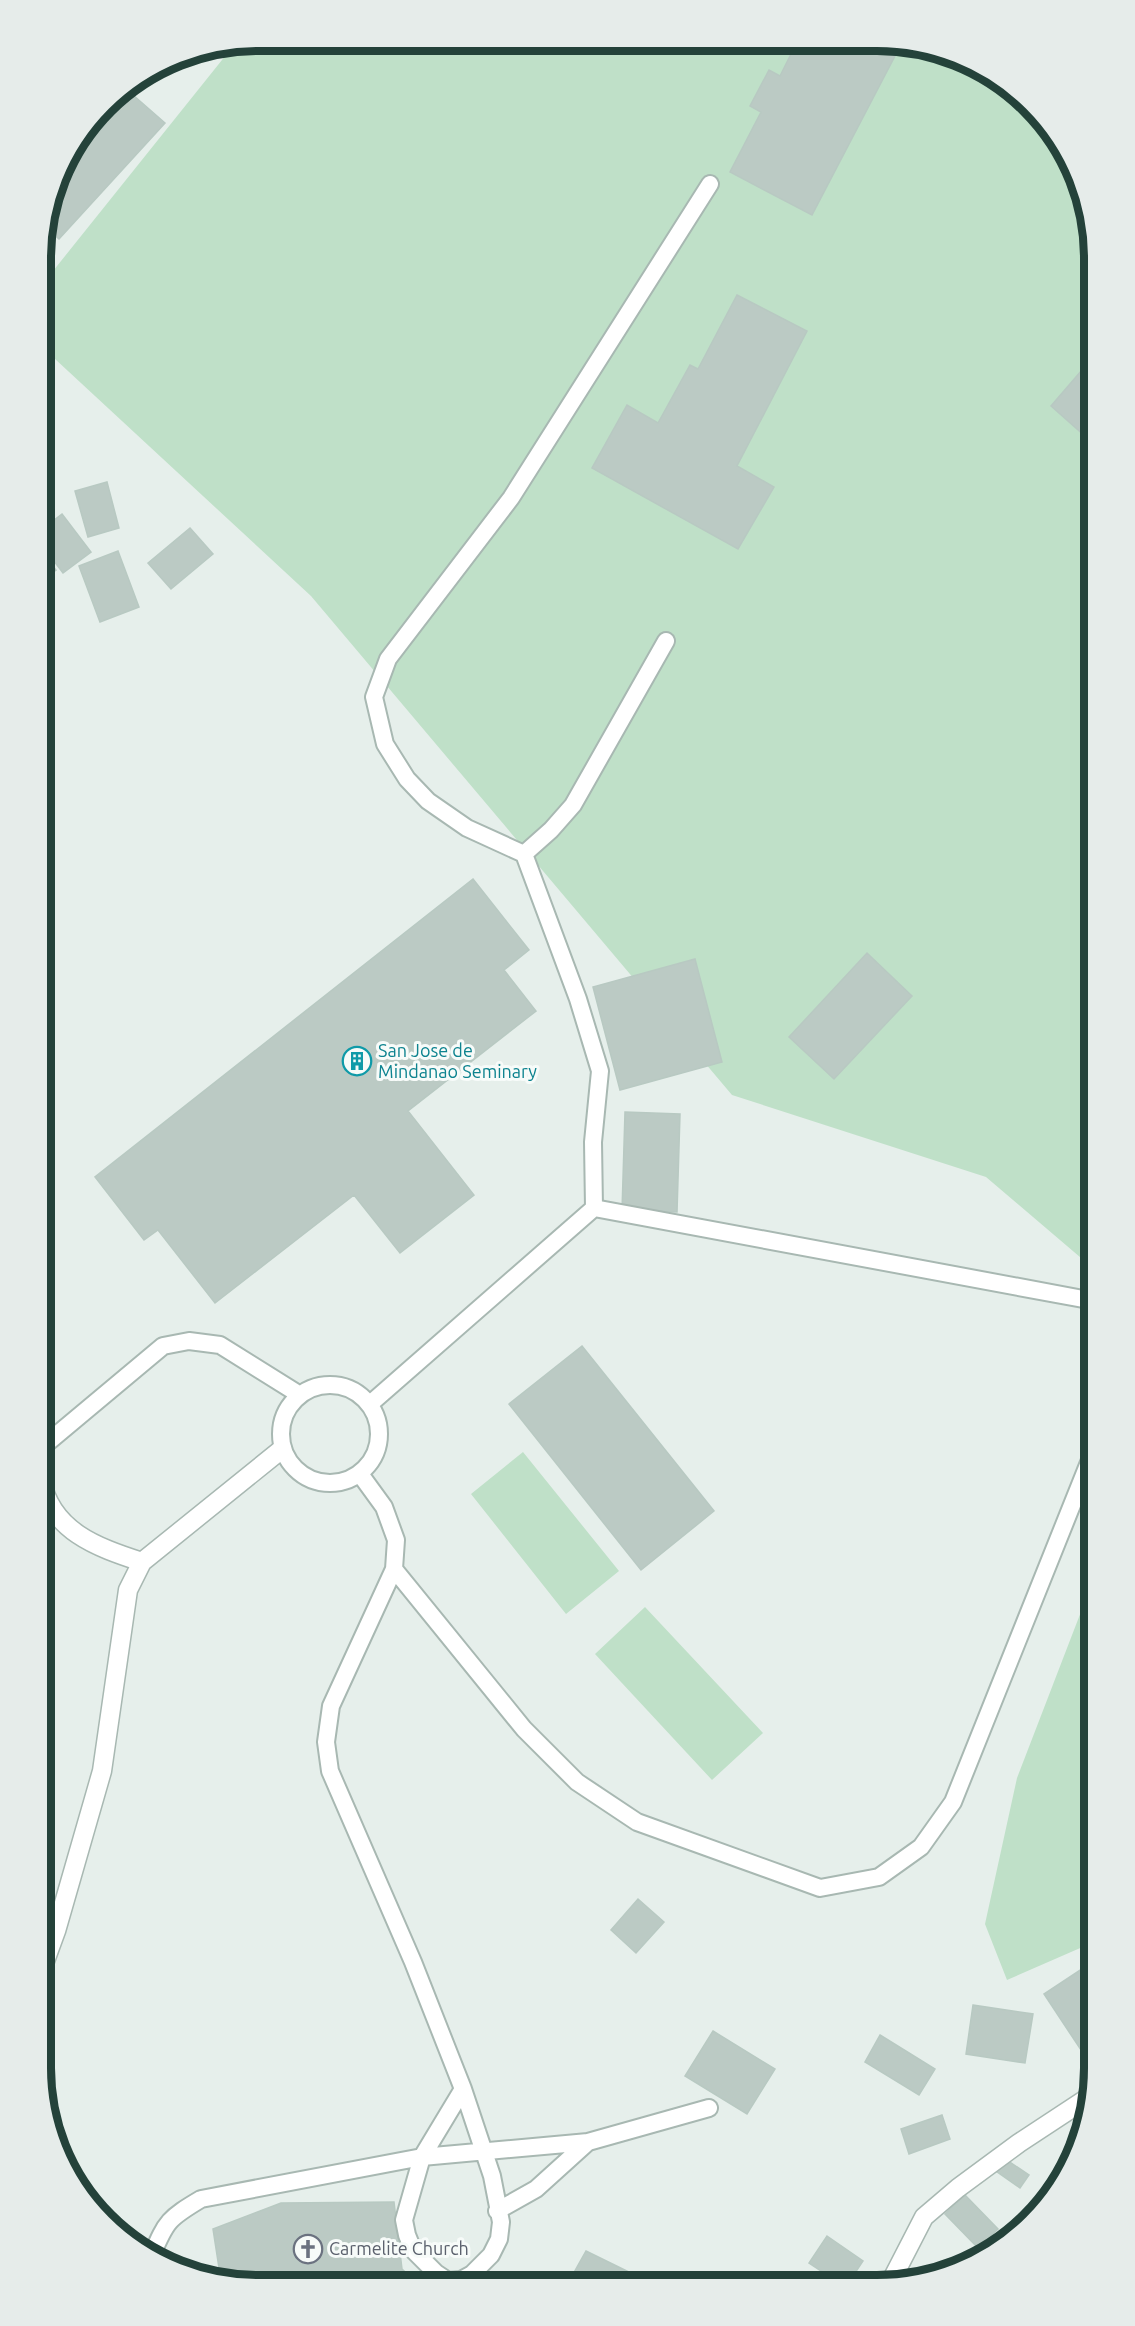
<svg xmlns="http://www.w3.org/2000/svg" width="1135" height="2326" viewBox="0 0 1135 2326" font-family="Ubuntu,sans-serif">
	<rect width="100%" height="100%" fill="#e6efeb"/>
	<path fill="#bfe0c8" d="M258,41L919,45L1021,95L1083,188L1094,258V1269L986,1177L732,1095L311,596L41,346V286L234,45Z
		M523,1452L619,1571L566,1614L471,1494Z
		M1094,1578V1942L1007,1980L985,1924L1017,1778Z
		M645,1607L763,1733L712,1780L595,1654Z"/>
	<path fill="#bbcac4" stroke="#b8c9c2" stroke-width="1.5" d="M796,44H878L896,54L812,215L730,172L761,112L750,106L769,70L780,76Z
		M125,88L165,123L59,239L45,227L63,161L114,95Z
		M737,295L807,331L737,466L774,487L738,549L592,468L627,405L658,423L690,365L698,369Z
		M1094,356V444L1051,406Z
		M107,482L119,528L88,537L75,491Z
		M62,514L91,552L63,573L41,544V530Z
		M190,528L213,554L171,589L148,563Z
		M41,551L56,570L41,581Z
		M118,551L139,607L100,622L79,566Z
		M473,879L529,950L504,970L536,1011L408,1111L474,1195L400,1253L354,1195L215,1303L158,1230L144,1240L95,1177Z
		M867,953L912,996L834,1079L789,1037Z
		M695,959L722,1062L620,1090L593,987Z
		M625,1112L680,1114L677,1212L622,1211Z
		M582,1346L714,1511L641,1570L509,1404Z
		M638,1899L664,1922L636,1953L611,1930Z
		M1094,1961V2045L1083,2053L1044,1994Z
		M973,2005L1033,2014L1025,2063L966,2054Z
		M713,2031L775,2069L747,2114L685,2076Z
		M880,2035L935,2069L919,2095L865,2062Z
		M942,2115L950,2139L909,2154L901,2129Z
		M1001,2156L1029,2175L1020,2188L993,2169Z
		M965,2195L998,2229L978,2248L945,2214Z
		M394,2202L402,2269L418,2284H229L221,2281L213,2229L281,2203Z
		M827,2236L863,2261L847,2285H842L809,2263Z
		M586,2251L643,2279L641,2285H567Z"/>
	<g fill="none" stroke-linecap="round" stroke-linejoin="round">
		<g stroke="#a8b8b2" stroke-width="20">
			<path id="service" d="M524,854L551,830L573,805L666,641
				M594,1208L593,1142L600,1071L578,999L524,854L467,828L428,801L407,779L385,744L374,697L388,659L511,498L710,184
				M281 1434a49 49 0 1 1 98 0a49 49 0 1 1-98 0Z
				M370,1404L594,1208L1094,1301
				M41,1448L163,1346L189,1341L220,1345L300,1395
				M360,1474L384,1507L396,1540L394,1569L331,1706L326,1742L330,1771L413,1962L463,2089L492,2176L501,2222L499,2239L491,2255L472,2274L461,2280L448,2281L436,2273L413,2250L407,2235L404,2220L422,2157L463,2089
				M394,1569L524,1729L577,1782L637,1822L820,1888L879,1877L921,1847L953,1802L1094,1450
				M497,2211L536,2189L588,2142
				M152,2255C166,2221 169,2218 201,2199L422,2157L588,2142L709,2108"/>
		</g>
		<g stroke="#a8b8b2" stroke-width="21">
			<path id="minor" d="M41,1479C51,1531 96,1547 142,1562
				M41,1972L56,1931L102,1771L128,1590L142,1562L282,1449
				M890,2283L924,2217L958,2188L1019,2143L1092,2095"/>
		</g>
		<use href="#service" stroke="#fff" stroke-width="16"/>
		<use href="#minor" stroke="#fff" stroke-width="18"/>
	</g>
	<defs>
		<g id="building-ring" transform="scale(1.5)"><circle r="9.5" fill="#f7fbf9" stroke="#0f9aa8" stroke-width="1.5"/><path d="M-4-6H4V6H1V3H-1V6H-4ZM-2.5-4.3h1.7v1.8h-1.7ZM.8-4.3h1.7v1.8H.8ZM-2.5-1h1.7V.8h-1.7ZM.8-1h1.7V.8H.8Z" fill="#0f9aa8"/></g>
		<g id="church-ring" transform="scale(1.5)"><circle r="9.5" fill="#f7fbf9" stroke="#6b7280" stroke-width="1.5"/><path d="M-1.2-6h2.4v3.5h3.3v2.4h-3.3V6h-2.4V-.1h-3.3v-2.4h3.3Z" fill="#6b7280"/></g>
	</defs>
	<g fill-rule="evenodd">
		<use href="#building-ring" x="357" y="1061"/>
		<use href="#church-ring" x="308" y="2249"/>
	</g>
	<g text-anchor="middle" stroke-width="6" stroke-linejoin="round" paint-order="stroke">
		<g font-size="18" fill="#0d838f" stroke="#f7fbf9" text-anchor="start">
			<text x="378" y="1057">San Jose de<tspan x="378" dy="21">Mindanao Seminary</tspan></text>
		</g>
		<g font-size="18" fill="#5b616d" stroke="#f7fbf9" text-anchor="start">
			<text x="329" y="2255">Carmelite Church</text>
		</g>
	</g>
	<path d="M0 0H1135V2326H0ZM258 51H877A207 207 0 0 1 1084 258V2068A207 207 0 0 1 877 2275H258A207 207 0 0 1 51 2068V258A207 207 0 0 1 258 51Z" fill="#e6ecea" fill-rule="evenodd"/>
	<path fill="none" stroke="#24423a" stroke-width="8" d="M258 51H877A207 207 0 0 1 1084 258V2068A207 207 0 0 1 877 2275H258A207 207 0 0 1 51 2068V258A207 207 0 0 1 258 51Z"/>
</svg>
